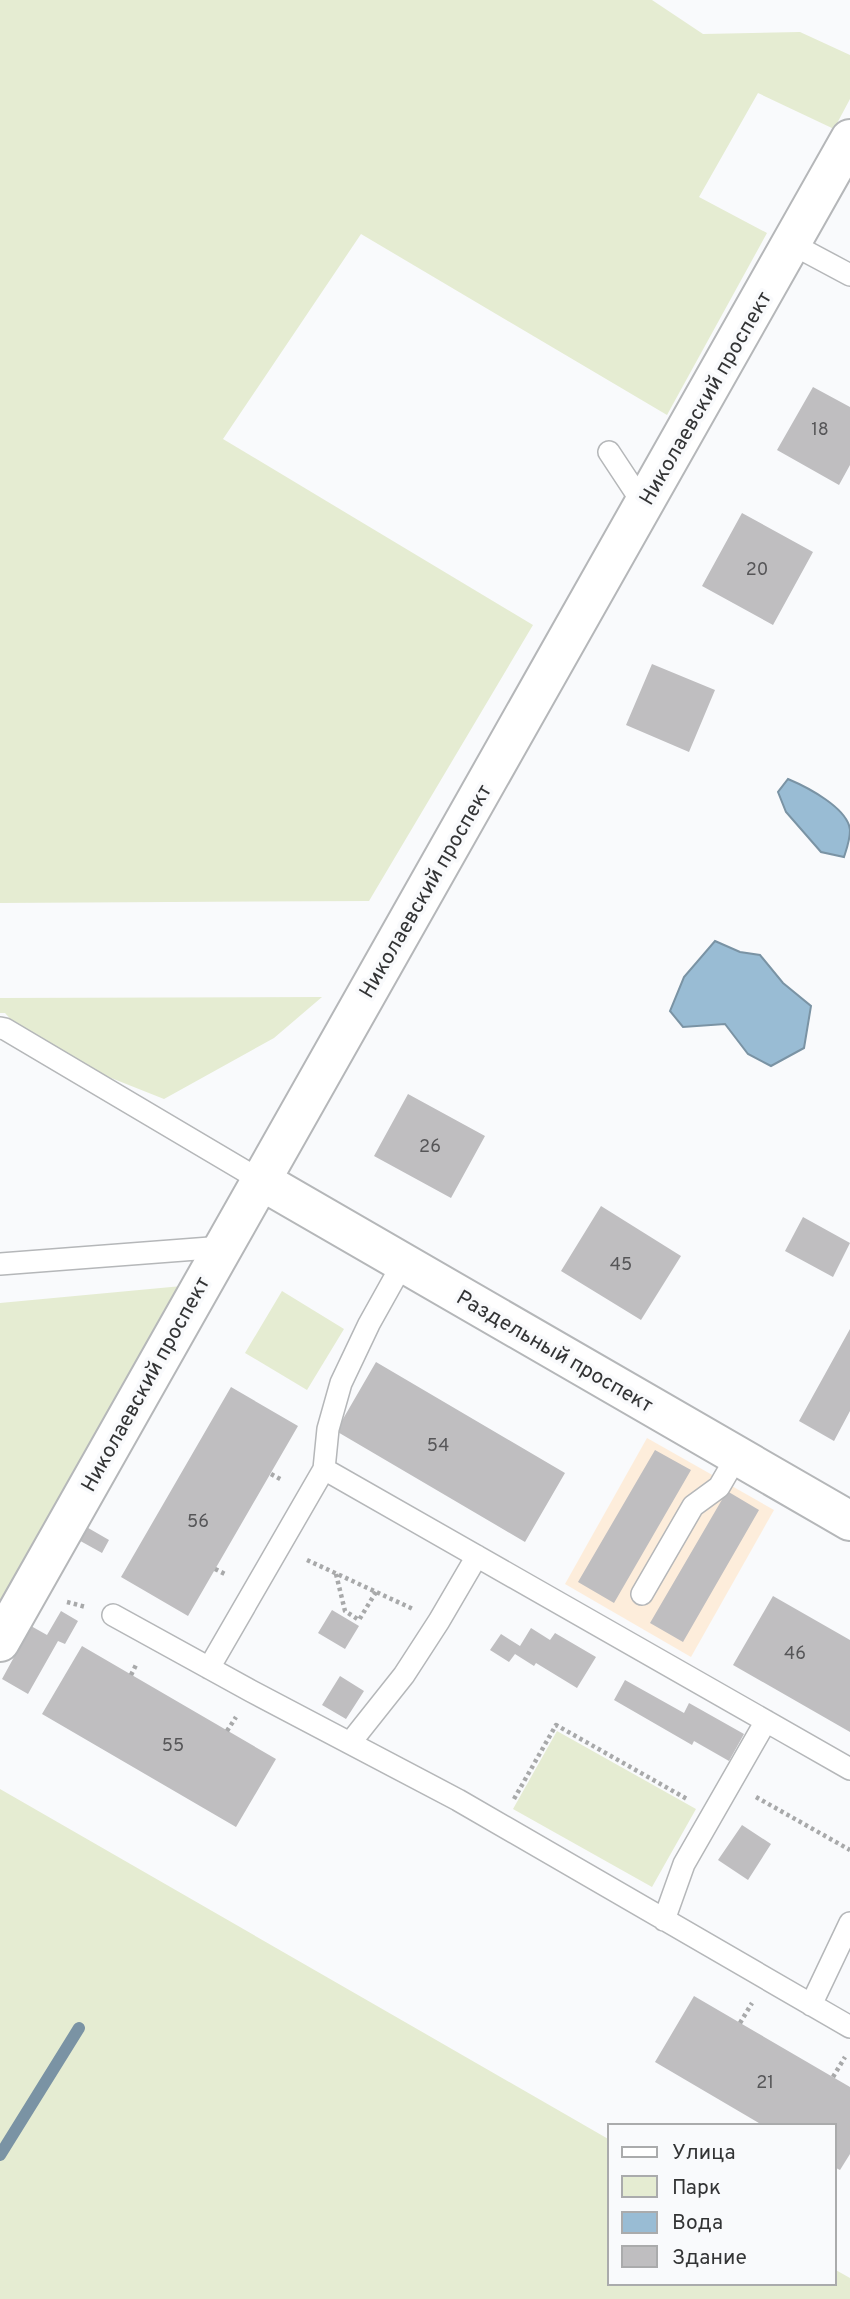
<svg xmlns="http://www.w3.org/2000/svg" width="850" height="2299" viewBox="0 0 850 2299" font-family="Overpass,sans-serif">
	<rect width="100%" height="100%" fill="#f9fafc"/>
	<path fill="#fdeddb" d="M647,1438L774,1510L691,1657L565,1584Z"/>
	<path fill="#e5ecd2" d="M0,0H652L703,34L800,32L850,55V99L834,129L758,93L699,197L767,233L667,415L361,234L223,439L533,625L369,901L0,903Z
		M322,997L274,1038L164,1099L38,1049L5,1013H0V998Z
		M182,1286L0,1604V1303Z
		M282,1291L344,1329L307,1390L245,1353Z
		M557,1731L696,1809L652,1887L513,1809Z
		M0,1789L610,2140V2283H834V2269L850,2278V2299H0Z"/>
	<path fill="#99bcd4" stroke="#7a93a4" stroke-width="2" d="M788,779C807,787 848,808 850,830C850,840 847,848 844,857L821,852L786,812L778,792Z
		M715,941L740,952L760,955L783,983L811,1006L804,1048L771,1066L748,1054L725,1024L683,1027L670,1011L684,977Z"/>
	<g fill="none" stroke-linecap="round" stroke-linejoin="round">
		<path stroke="#7a93a4" stroke-width="12" d="M0,2155L79,2028"/>
	</g>
	<path fill="#bfbec0" d="M813,387L850,407V465L839,485L777,450Z
		M742,513L813,552L773,625L702,586Z
		M652,664L715,690L689,752L626,725Z
		M408,1094L485,1136L451,1198L374,1156Z
		M601,1206L681,1256L641,1320L561,1271Z
		M803,1217L850,1243L833,1277L785,1251Z
		M850,1329V1411L834,1441L799,1421Z
		M376,1362L565,1473L525,1542L336,1431Z
		M231,1387L298,1426L188,1616L121,1577Z
		M655,1450L691,1470L614,1603L578,1582Z
		M727,1491L759,1510L683,1642L650,1623Z
		M83,1525L109,1540L102,1553L75,1538Z
		M773,1596L850,1640V1732L733,1665Z
		M332,1610L359,1626L345,1649L318,1633Z
		M61,1611L78,1621L65,1644L58,1641L28,1694L2,1679L31,1626L47,1635Z
		M531,1628L550,1640L555,1633L596,1657L577,1688L536,1663L534,1666L515,1654L509,1662L490,1650L501,1634L520,1646Z
		M82,1646L276,1759L236,1827L42,1714Z
		M340,1676L364,1691L346,1719L322,1705Z
		M625,1680L684,1713L689,1703L744,1734L729,1761L694,1741L692,1745L614,1700Z
		M742,1825L771,1844L748,1880L718,1860Z
		M694,1996L850,2087V2154L840,2170L834,2167V2126H764L655,2062Z"/>
	<g fill="none" stroke-linecap="round" stroke-linejoin="round">
		<g stroke="#b5b7b9" stroke-width="24">
			<path id="lane" d="M792,244L850,275
				M609,452L644,505
				M0,1028L5,1029L260,1180
				M0,1264L223,1247
				M324,1469L850,1769
				M642,1594L693,1506L719,1487L737,1456
				M113,1615L251,1691L458,1800L850,2027
				M209,1668L324,1469L328,1429L341,1383L369,1324L403,1263
				M350,1743L404,1675L439,1621L477,1556
				M664,1920L684,1864L766,1721
				M811,2005L850,1923"/>
		</g>
		<g stroke="#b5b7b9" stroke-width="42">
			<path id="street" d="M260,1180L850,1521
				M0,1642L850,139"/>
		</g>
		<path stroke="#a8a9aa" stroke-width="4.5" stroke-dasharray="3.5 3.5" stroke-linecap="butt" d="M271,1474L282,1480
			M307,1560L413,1609
			M215,1569L227,1575
			M336,1574L345,1611L359,1620L376,1592
			M67,1602L86,1607
			M131,1675L137,1663
			M227,1731L236,1717
			M756,1797L850,1850
			M514,1799L556,1725L687,1799
			M740,2023L752,2003
			M833,2077L845,2057"/>
		<use href="#lane" stroke="#fff" stroke-width="21"/>
		<use href="#street" stroke="#fff" stroke-width="38"/>
	</g>
	<g text-anchor="middle" stroke-width="7" stroke-linejoin="round" paint-order="stroke">
		<g font-size="18" fill="#565658">
			<text x="820" y="435">18</text>
			<text x="757" y="575">20</text>
			<text x="430" y="1152">26</text>
			<text x="621" y="1270">45</text>
			<text x="438" y="1451">54</text>
			<text x="198" y="1527">56</text>
			<text x="795" y="1659">46</text>
			<text x="173" y="1751">55</text>
			<text x="765" y="2088">21</text>
		</g>
		<g font-size="21" fill="#333435" stroke="#f9fafc">
			<text transform="translate(705 398) rotate(-60)" y="7">Николаевский проспект</text>
			<text transform="translate(425 891) rotate(-60)" y="7">Николаевский проспект</text>
			<text transform="translate(555 1351) rotate(30)" y="7">Раздельный проспект</text>
			<text transform="translate(145 1384) rotate(-61)" y="7">Николаевский проспект</text>
		</g>
	</g>
	<rect x="608" y="2124" width="228" height="161" fill="#f9fafc" stroke="#aaabac" stroke-width="2"/>
	<rect x="622" y="2147" width="35" height="10" fill="#ffffff" stroke="#aaabac" stroke-width="2"/>
	<text x="672" y="2159" font-size="21" fill="#333435">Улица</text>
	<rect x="622" y="2176" width="35" height="21" fill="#e5ecd2" stroke="#aaabac" stroke-width="2"/>
	<text x="672" y="2194" font-size="21" fill="#333435">Парк</text>
	<rect x="622" y="2212" width="35" height="21" fill="#99bcd4" stroke="#aaabac" stroke-width="2"/>
	<text x="672" y="2229" font-size="21" fill="#333435">Вода</text>
	<rect x="622" y="2246" width="35" height="21" fill="#bfbec0" stroke="#aaabac" stroke-width="2"/>
	<text x="672" y="2264" font-size="21" fill="#333435">Здание</text>
</svg>
